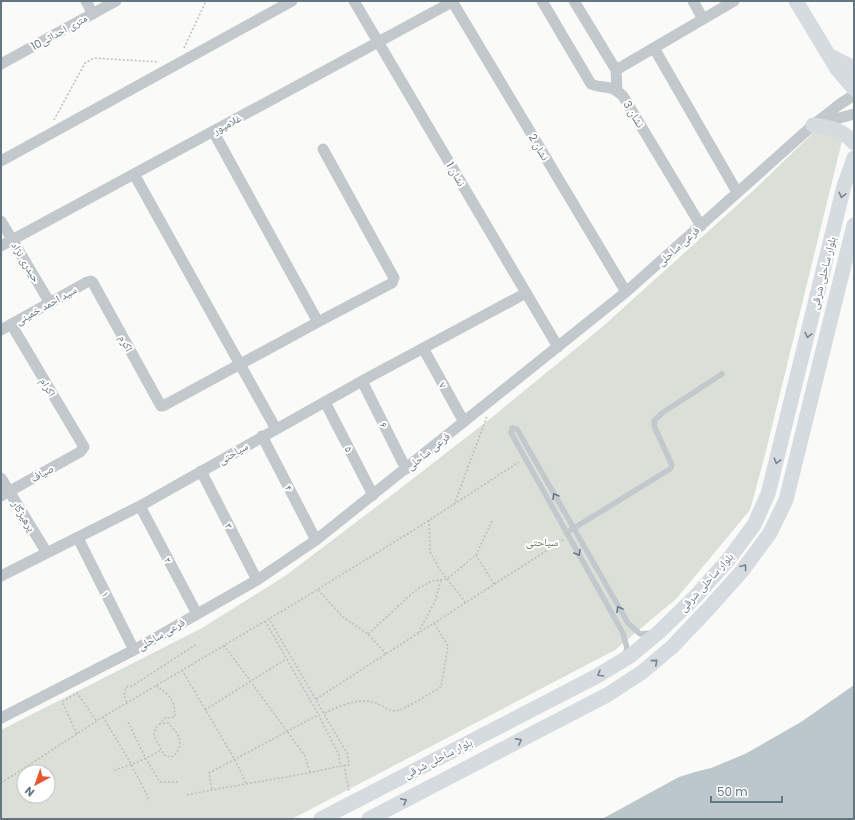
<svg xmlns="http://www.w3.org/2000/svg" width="855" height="820" viewBox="0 0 855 820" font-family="Poppins,'Noto Naskh Arabic',sans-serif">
	<rect width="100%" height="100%" fill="#fafaf8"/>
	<path fill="#dadfd7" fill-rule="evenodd" d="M818,128L842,141L765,455L750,510L676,599L615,650L292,819H1V730L202,628L285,576L388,498L486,422L601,328L754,190ZM24,772H48V796H24Z"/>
	<path fill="#bbc7cb" d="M854,685V819H602L679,777L695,772L711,768L745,754L801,722Z"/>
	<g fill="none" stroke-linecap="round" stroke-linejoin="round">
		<path stroke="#bbbfc2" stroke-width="1.5" stroke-dasharray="2 2" stroke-linecap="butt" d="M184,48L206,1
			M54,120L85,63L94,58L159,62
			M454,505L487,416
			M429,520L430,552L440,570L466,603
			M476,555L494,584
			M318,590L343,617L368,634L386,654
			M265,621L316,710L339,755L340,766L349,765L348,755L269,619
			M418,633L435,601L441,580
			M368,634L417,589L432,581L447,579L476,555L492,521
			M224,645L305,756L310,772
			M182,670L235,760L246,783
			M156,686C170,694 175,701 175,717L165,718L155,729L154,736L164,755L170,757L174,756C185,743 179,734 168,723L158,724
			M316,699L563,540
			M127,702L124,695L126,687L132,686L197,644
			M205,710L286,659
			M325,713C340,706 359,697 376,703C384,706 388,711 396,711C404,710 432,692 441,687L448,646L434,623
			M103,717L130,762L150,801
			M128,722L146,759L160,782H179
			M77,734L62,702L77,693L96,720
			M344,765L349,791
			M114,770C132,765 146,759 161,750
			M1,783L103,717L289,607L417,528L519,462
			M212,789L209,773L318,715
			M187,795C238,784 290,778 340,766"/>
		<path stroke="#c3c8cc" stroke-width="5.5" d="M566,533L670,469L672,465L655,428L654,421L662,413L722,374
			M625,654L627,648L623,633L511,433L512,428L517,429L628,623L640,634L652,633"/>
		<path stroke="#c3c8cc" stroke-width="11" d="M86,1L93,14
			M354,1L558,347
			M452,1L626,292
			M542,1L591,84C605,90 609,83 623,96L701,226
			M574,1L616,70L617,90
			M693,1L703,19
			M654,48L737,192
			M1,64L116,1
			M616,70L734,1
			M817,124L854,114
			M213,131L318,322
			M1,161L292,1
			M134,174L276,429
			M1,221L50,303
			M1,246L454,1
			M1,330L87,282L91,281L93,283L161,406H163L318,322L392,283L394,278L323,149
			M423,348L464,422
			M362,381L406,469
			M325,402L373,495
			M262,436L316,540
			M201,471L257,580
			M1,478L47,553
			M1,496L80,452L84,447L11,324
			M140,506L197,614
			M78,538L134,650
			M1,576L140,506L362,381L526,293
			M1,718L134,650L257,580L316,540L626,292L813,125L840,104L854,95"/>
		<path stroke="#d6dbdf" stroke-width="15" d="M796,1L837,69L854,89
			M832,57L854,68
			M813,125C829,127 843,130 854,143
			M321,819L597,676L630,656L659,632L696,596L728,560L754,525L768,494L844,186L854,158
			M369,819L607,695L641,673L672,647L709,608L742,571L770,533L786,500L854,225"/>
	</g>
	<defs><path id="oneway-chevron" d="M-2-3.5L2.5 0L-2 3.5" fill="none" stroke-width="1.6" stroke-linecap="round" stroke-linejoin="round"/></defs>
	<g stroke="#768591">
		<use href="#oneway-chevron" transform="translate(842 195) rotate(104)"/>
		<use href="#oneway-chevron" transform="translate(808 335) rotate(104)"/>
		<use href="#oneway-chevron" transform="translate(777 461) rotate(105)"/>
		<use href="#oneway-chevron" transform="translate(744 567) rotate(-53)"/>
		<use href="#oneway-chevron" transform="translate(655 662) rotate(-41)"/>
		<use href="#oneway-chevron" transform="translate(600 674) rotate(150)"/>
		<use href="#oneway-chevron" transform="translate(519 741) rotate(-28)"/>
		<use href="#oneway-chevron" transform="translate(404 801) rotate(-28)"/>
	</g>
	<g stroke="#6a7a87">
		<use href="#oneway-chevron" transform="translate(555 496) rotate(-120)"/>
		<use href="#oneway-chevron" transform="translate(578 553) rotate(61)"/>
		<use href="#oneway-chevron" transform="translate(619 609) rotate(-120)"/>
	</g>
	<g text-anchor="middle" stroke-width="4" stroke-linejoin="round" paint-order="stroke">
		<g font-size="11" fill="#657683" stroke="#fff">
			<text transform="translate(59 32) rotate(-29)" y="4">10متری احداثی</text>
			<text transform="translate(634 114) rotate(59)" y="4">نشان 3</text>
			<text transform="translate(227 124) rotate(-28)" y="4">غلامپور</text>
			<text transform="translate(539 147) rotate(59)" y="4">نشان 2</text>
			<text transform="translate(456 174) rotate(60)" y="4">نشان 1</text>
			<text transform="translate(678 246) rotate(-42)" y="4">فرعی ساحلی</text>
			<text transform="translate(26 262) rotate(59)" y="4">حیدری نژاد</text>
			<text transform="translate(823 273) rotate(-76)" y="4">بلوار ساحلی شرقی</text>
			<text transform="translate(46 305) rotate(-29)" y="4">سید احمد خمینی</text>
			<text transform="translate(126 343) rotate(61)" y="4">اکرم</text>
			<text transform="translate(443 385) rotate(61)" y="4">۷</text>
			<text transform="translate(48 387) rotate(59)" y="4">اکرام</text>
			<text transform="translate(384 425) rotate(63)" y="4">۶</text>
			<text transform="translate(349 449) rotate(63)" y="4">۵</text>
			<text transform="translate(428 451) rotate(-39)" y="4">فرعی ساحلی</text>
			<text transform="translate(233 453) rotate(-30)" y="4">سیاحتی</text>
			<text transform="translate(42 473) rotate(-29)" y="4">صیاف</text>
			<text transform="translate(289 488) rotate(63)" y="4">۴</text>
			<text transform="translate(24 516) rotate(59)" y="4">پرهیزگار</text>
			<text transform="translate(229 526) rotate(63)" y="4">۳</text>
			<text transform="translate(168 560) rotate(62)" y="4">۲</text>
			<text transform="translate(706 582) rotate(-48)" y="4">بلوار ساحلی شرقی</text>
			<text transform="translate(106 594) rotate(64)" y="4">۱</text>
			<text transform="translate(161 634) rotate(-30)" y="4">فرعی ساحلی</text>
			<text transform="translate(438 758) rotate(-27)" y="4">بلوار ساحلی شرقی</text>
		</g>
		<g font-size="11" fill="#687a64" stroke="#fff">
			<text x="542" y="546">سیاحتی</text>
		</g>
	</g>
	<rect width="855" height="820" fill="none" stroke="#657683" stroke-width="4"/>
	<g transform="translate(36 784) rotate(220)"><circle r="19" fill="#ffffff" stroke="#c1c8cd"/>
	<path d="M0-3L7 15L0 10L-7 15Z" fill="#e4572e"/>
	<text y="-6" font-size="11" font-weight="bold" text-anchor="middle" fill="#657683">N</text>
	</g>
	<path d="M711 796v6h71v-6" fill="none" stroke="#657683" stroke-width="2"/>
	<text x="717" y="796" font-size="12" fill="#657683" stroke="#ffffff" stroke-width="3" paint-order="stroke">50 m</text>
</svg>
